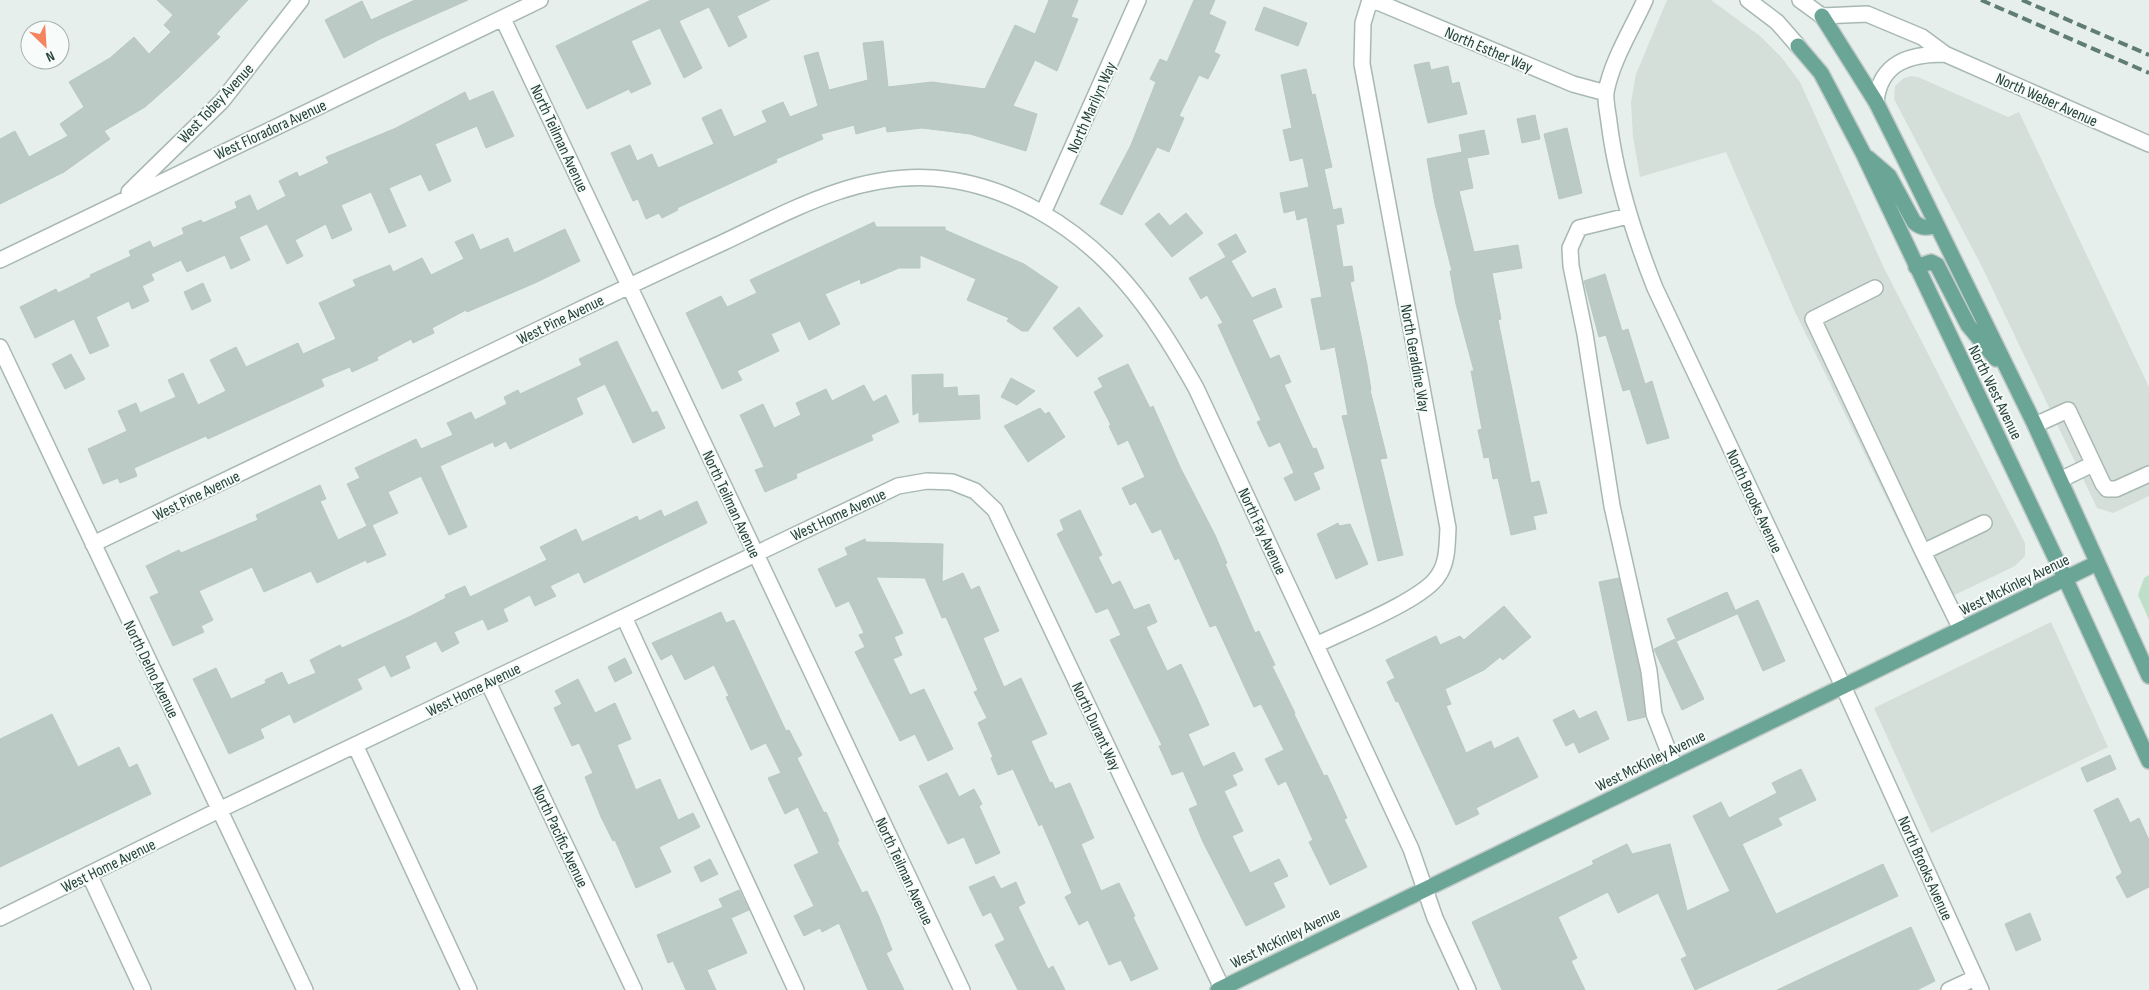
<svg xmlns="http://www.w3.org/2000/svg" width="2149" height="990" viewBox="0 0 2149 990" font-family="'Sofia Sans Condensed',sans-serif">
	<rect width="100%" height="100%" fill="#e6efeb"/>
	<path fill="#d4dfda" d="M1667,0H1711L1715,3L1760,36L1782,58L1800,82L1884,268L2025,543V556L2015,566L1938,603L1795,312L1726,152L1640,177L1633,137L1631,102L1636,74Z
		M1911,76L1918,77L2008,117L2019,112L2149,387V496L2113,513L2097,508L1982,267L1894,99L1895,86L1904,78Z
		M2051,622L2108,747L1931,833L1874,708Z"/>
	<path fill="#bfe0c8" d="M2149,575V620L2138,595L2144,578Z"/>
	<path fill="#bbcac4" stroke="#b8c9c2" d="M157,0H248L216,34L220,37L179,77L145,107L104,131L110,139L64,172L0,204V139L15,131L29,157L68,136L60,124L84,107L69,82L110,58L134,37L149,54L171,32L164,25L173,15Z
		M415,0H468L380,39L344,58L325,20L362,1L371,20Z
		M651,0H770L737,16L747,37L729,47L709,7L679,21L702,68L684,78L660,28L631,41L651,84L631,93L629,89L587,109L556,46Z
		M1049,0H1078L1071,17L1078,19L1057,71L1035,60L1013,106L1037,114L1026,151L970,134L922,128L887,132L886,126L856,134L854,125L821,134L823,139L776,159L777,162L677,208L678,210L662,218L659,213L646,219L638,199L633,201L611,153L630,145L637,161L652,154L658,168L714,144L702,118L721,109L734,137L767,122L762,111L783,102L790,117L818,106L804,56L818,52L829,90L868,80L863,43L883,41L888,87L932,82L985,89L1015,25L1035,34Z
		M1194,0H1215L1209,14L1226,22L1214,52L1220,55L1208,79L1199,75L1179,116L1184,118L1169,152L1157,147L1122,215L1100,204L1131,145L1156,82L1150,79L1160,59L1167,62Z
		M1264,7L1307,23L1298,46L1255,30Z
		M1429,62L1431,70L1448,66L1452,84L1459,82L1467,114L1428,123L1414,65Z
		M1306,69L1312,95L1315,94L1332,167L1324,169L1333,210L1341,208L1344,223L1336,225L1343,267L1352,266L1354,281L1350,282L1367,365L1371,390H1370L1387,458L1380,459L1403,555L1378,561L1342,416L1348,415L1335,347L1321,350L1311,299L1322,297L1307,217L1297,220L1295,210L1284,213L1280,193L1309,187L1303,158L1290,161L1283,130L1292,128L1281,75Z
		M493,91L514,136L486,148L477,126L435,144L451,181L429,191L421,174L389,188L406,226L389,233L371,192L341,205L352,230L332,239L326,224L295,240L303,256L287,264L267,224L239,237L250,260L231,269L225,255L187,272L181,260L151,274L154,280L142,286L149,301L132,309L129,301L96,317L109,346L90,354L74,319L35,338L20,307L56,289L58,293L91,277L90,275L131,256L129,251L150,241L153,248L184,234L182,228L201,220L203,223L237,208L235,202L250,195L257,211L286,196L279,181L297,172L299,177L329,163L326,157L396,128L465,92L469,101Z
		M1535,115L1540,139L1522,143L1517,119Z
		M1567,128L1582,193L1559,199L1544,134Z
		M1484,130L1489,154L1467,158L1473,188L1459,191L1474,252L1518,245L1522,268L1492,273L1501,319L1498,320L1531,483L1539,481L1547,513L1533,516L1536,529L1511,535L1498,478L1493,479L1489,457L1484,458L1478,430L1482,429L1471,371H1474L1456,304L1450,271H1452L1435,204L1427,159L1462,152L1459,135Z
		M1159,213L1170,226L1186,213L1203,233L1172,257L1145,224Z
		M874,222L876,227H945V230L1024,264L1058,287L1028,331H1022L1007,321L1009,318L967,300L976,279L920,255V268H899L861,284L860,279L825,294L840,324L809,340L800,321L771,334L779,351L737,371L742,380L722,389L686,313L721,296L727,307L757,293L750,280Z
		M565,229L580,261L535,283L467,312L466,310L432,328L434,333L413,343L411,339L377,357L378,360L352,372L350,367L321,379L324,386L208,439L206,436L134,468L137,476L120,483L118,478L103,484L88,449L127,431L118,411L136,403L140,413L176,397L168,380L183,373L198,405L226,391L210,360L236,347L246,367L298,343L303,354L336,339L319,303L356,286L353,280L390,265L393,272L422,258L431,275L464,259L455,242L473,234L480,250L508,238L514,253Z
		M1236,234L1246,252L1231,261L1252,298L1275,288L1282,307L1252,320L1270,359L1279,355L1291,382L1284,385L1313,449L1316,448L1324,468L1313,473L1320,489L1295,501L1284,478L1294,473L1280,442L1269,447L1257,422L1261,420L1218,325L1223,323L1207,295L1201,299L1189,278L1226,257L1218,244Z
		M1605,274L1622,331L1628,329L1645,384L1652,381L1669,438L1647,444L1630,389L1623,391L1606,335L1599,337L1584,281Z
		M203,283L211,301L192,310L184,292Z
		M1079,307L1103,336L1077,357L1053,328Z
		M617,341L652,413L657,411L665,428L633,443L605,384L576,398L583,414L510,449L506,441L495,447L493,442L440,466L467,527L449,535L421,476L388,492L398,513L372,525L386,555L367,563L366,560L317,583L311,571L264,592L252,567L199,591L213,620L201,626L204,632L173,646L150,597L159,593L146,566L179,550L181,553L258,520L256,515L320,485L326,499L320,501L338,540L367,526L347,484L360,478L355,468L416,439L421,449L453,435L447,423L471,412L475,420L507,404L504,397L518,390L520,394L582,365L579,359Z
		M71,354L85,379L65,389L52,364Z
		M1128,364L1150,408L1153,406L1181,469L1215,535L1227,563L1225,564L1255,633L1259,631L1275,665L1272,666L1295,713L1294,714L1324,776L1327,775L1347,818L1344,819L1367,867L1330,885L1309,842L1313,840L1286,781L1278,785L1265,759L1284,750L1261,704L1254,707L1216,625L1210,627L1179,558L1175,560L1161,529L1152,533L1136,502L1130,505L1122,488L1145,477L1128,440L1118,445L1109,426L1111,425L1094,392L1103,387L1098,378Z
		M943,374V388L957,387L958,396L979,395L980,419L919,422V412L913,415L912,375Z
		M1011,378L1035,391L1017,405L1001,397Z
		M864,385L873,402L886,395L899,422L871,435L873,440L796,474L797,478L765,492L755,470L764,467L740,415L763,404L774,428L801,415L796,403L826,389L832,401Z
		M1040,408L1045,414L1049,412L1065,437L1028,462L1004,426Z
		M697,501L707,523L584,583L579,572L550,586L556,596L535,606L530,595L503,609L508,621L488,630L483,619L454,632L459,643L442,652L436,641L405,656L410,668L391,677L385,665L357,679L362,689L294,723L290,714L260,729L264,738L229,754L193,679L216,668L231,699L266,683L265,680L282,672L288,685L316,673L310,660L340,645L342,648L411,616L446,598L445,595L465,586L470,597L547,560L540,547L576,529L582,542L637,516L639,521L661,510L664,517Z
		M1080,510L1102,555L1098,557L1112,585L1120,581L1134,610L1149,604L1157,622L1146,627L1167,671L1181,664L1196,696L1209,725L1188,734L1203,767L1234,752L1243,770L1232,775L1237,785L1224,791L1243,831L1232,836L1250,873L1279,859L1288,876L1273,883L1285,907L1246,926L1203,842L1189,809L1198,805L1183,771L1172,775L1159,746L1162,745L1110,640L1121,635L1108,608L1096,613L1057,534L1064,530L1060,520Z
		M1338,523L1339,526L1350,524L1368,564L1336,579L1317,534Z
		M865,539L866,542L943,544L942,582L963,573L971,590L979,586L999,631L983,638L1004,687L1021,678L1047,734L1031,741L1050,783L1052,782L1055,789L1070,783L1094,838L1081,844L1101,891L1119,883L1135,916L1133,917L1158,969L1131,981L1121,960L1109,965L1088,920L1079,925L1065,897L1072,893L1042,824L1039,826L1013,769L998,775L991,758L993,757L978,723L987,718L974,692L978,690L946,617L942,618L925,578L876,577L903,633L894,637L902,655L893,659L910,695L924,689L953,749L928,761L915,734L900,741L855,652L865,647L859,635L864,633L849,601L836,607L818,569L848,555L845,548Z
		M1619,578L1640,673L1645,717L1628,721L1599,582Z
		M1727,592L1737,614L1677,641L1667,619Z
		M1758,600L1785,661L1763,671L1736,610Z
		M1504,606L1531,637L1503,660L1500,657L1484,670L1445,689L1451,704L1446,706L1466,753L1491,741L1494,749L1518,737L1538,777L1476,808L1479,814L1456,825L1398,701L1396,702L1387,682L1395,678L1386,660L1436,636L1440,645L1460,636L1464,640Z
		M721,612L726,623L734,620L786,731L789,730L802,755L797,758L824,813L826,812L839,841L837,842L862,893L867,891L879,917L892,950L886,953L904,990H868L839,923L822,932L820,928L804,936L794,916L814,906L794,865L819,853L798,807L785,814L768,778L781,773L766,743L751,750L726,697L729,696L714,665L685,680L672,654L661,660L652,643Z
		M1675,639L1704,699L1682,710L1654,649Z
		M625,658L632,673L615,682L608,667Z
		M578,679L595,713L615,703L631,739L617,745L636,790L660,779L678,820L693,813L700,827L659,847L671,872L636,888L615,840L613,841L601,817L585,777L593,773L579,743L572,746L554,708L562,704L555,691Z
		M1574,710L1579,719L1596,711L1609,739L1579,753L1574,742L1566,746L1553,720Z
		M52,714L78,767L119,747L129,768L137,764L151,794L0,867V739Z
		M2110,755L2116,769L2087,782L2081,768Z
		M1801,769L1816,800L1778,818L1782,825L1742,844L1776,914L1883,864L1898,896L1695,990L1681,959L1687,956L1658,893L1618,913L1608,892L1558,917L1577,958L1571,961L1585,990H1502L1472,922L1594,864L1592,861L1627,844L1632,854L1670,844L1687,911L1730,891L1693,816L1721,802L1729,818L1777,793L1772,783Z
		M947,773L959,797L974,789L982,804L979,806L1000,853L976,864L964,837L948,844L919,786Z
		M2118,798L2130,823L2139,818L2149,840V887L2127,898L2116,877L2121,874L2122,872L2094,810Z
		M710,859L718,874L701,882L694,867Z
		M994,876L1001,889L1016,882L1025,903L1018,907L1048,969L1053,966L1065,990H1018L995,945L1005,940L991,912L983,916L969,887Z
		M739,890L749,910L731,918L747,953L707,970L716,990H686L673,961L668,963L657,935L723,907L719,899Z
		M2030,913L2041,940L2016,951L2005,924Z
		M1911,927L1935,981L1917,990H1777Z"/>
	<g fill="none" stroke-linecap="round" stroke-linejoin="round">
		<g stroke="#a8b8b2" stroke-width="18">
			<path id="minor" d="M1373,0L1573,84L1606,93
				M1645,0C1632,29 1612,60 1606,92C1605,101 1608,113 1609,122C1616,180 1634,235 1655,288L1843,686L1981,990
				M1748,0L1777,22L1798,46
				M1800,0L1822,16L1867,14L1922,37L1945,54L2149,144
				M503,19L962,990
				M1876,102C1880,62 1910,54 1945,54
				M129,192L222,101L301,0
				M1043,213L1138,0
				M1628,216L1579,228L1570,248L1571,266L1585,334L1612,506L1649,671L1654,714L1675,768
				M0,260L540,0
				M1875,288L1813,319L1923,552L1984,523
				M0,347L305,990
				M2035,425L2068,410L2103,484L2107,489H2116L2149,474
				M2060,480L2093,464
				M93,544C247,470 400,396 554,322C610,295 665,269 722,243C790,211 855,173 933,178C1007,183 1078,227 1125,282C1153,314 1175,351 1196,388L1411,849L1435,918L1468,990
				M1923,552L1961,629
				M624,617L796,990
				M1316,645C1344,631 1423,600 1438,576C1448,562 1447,544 1448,528L1362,64L1363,23L1370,0
				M488,682L634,990
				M355,745L469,990
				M89,874L143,990
				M0,918L219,810L898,486L927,481L952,482L975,491L995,510L1222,988
				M1949,990L1975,978"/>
		</g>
		<g stroke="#c2cac8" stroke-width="18">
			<path id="major" d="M1822,16L1876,102L1909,168L2035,425L2149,676
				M1798,46L1821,73L1863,153L2065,578L2149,761
				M1868,158L1889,176L1914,222C1922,229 1928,228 1937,225
				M1916,267L1931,262L1937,265L1968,325L1996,359
				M1218,990L2097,563"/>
		</g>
		<use href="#minor" stroke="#fff" stroke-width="15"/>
		<use href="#major" stroke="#6aa596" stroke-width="15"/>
		<path stroke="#5f7d75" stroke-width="4" stroke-dasharray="10 5" stroke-linecap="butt" d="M1981,0L2149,73
			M2022,0L2149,55"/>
	</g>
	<g text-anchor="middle" stroke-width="4" stroke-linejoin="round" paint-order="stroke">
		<g font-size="16" fill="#24423a" stroke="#f7fbf9">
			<text transform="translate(1489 49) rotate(23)" y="6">North Esther Way</text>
			<text transform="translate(2047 99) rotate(24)" y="6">North Weber Avenue</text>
			<text transform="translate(215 103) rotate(-47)" y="6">West Tobey Avenue</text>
			<text transform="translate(1091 107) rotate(-66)" y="6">North Marilyn Way</text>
			<text transform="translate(270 129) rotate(-25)" y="6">West Floradora Avenue</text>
			<text transform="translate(560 138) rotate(65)" y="6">North Teilman Avenue</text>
			<text transform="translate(560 319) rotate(-26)" y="6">West Pine Avenue</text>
			<text transform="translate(1416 358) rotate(80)" y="6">North Geraldine Way</text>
			<text transform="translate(1996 392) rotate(64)" y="6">North West Avenue</text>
			<text transform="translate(196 495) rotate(-26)" y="6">West Pine Avenue</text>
			<text transform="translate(1755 501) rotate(65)" y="6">North Brooks Avenue</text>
			<text transform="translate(732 504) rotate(65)" y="6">North Teilman Avenue</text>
			<text transform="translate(838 514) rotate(-25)" y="6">West Home Avenue</text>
			<text transform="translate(1263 531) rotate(65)" y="6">North Fay Avenue</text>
			<text transform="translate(2014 584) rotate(-26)" y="6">West McKinley Avenue</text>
			<text transform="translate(152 669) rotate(64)" y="6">North Delno Avenue</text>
			<text transform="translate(473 689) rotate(-26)" y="6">West Home Avenue</text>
			<text transform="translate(1097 726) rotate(65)" y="6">North Durant Way</text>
			<text transform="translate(1650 760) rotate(-26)" y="6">West McKinley Avenue</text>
			<text transform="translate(561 836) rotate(65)" y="6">North Pacific Avenue</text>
			<text transform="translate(108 865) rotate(-26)" y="6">West Home Avenue</text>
			<text transform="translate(1926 868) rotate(66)" y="6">North Brooks Avenue</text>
			<text transform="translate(905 871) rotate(65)" y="6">North Teilman Avenue</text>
			<text transform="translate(1285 937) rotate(-26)" y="6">West McKinley Avenue</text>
		</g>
	</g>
	<g transform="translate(45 45) rotate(155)"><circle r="24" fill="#f7fbf9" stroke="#a3b1ad"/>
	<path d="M0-4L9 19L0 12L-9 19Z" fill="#f4845f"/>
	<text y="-8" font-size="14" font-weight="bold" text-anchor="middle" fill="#24423a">N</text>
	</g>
</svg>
